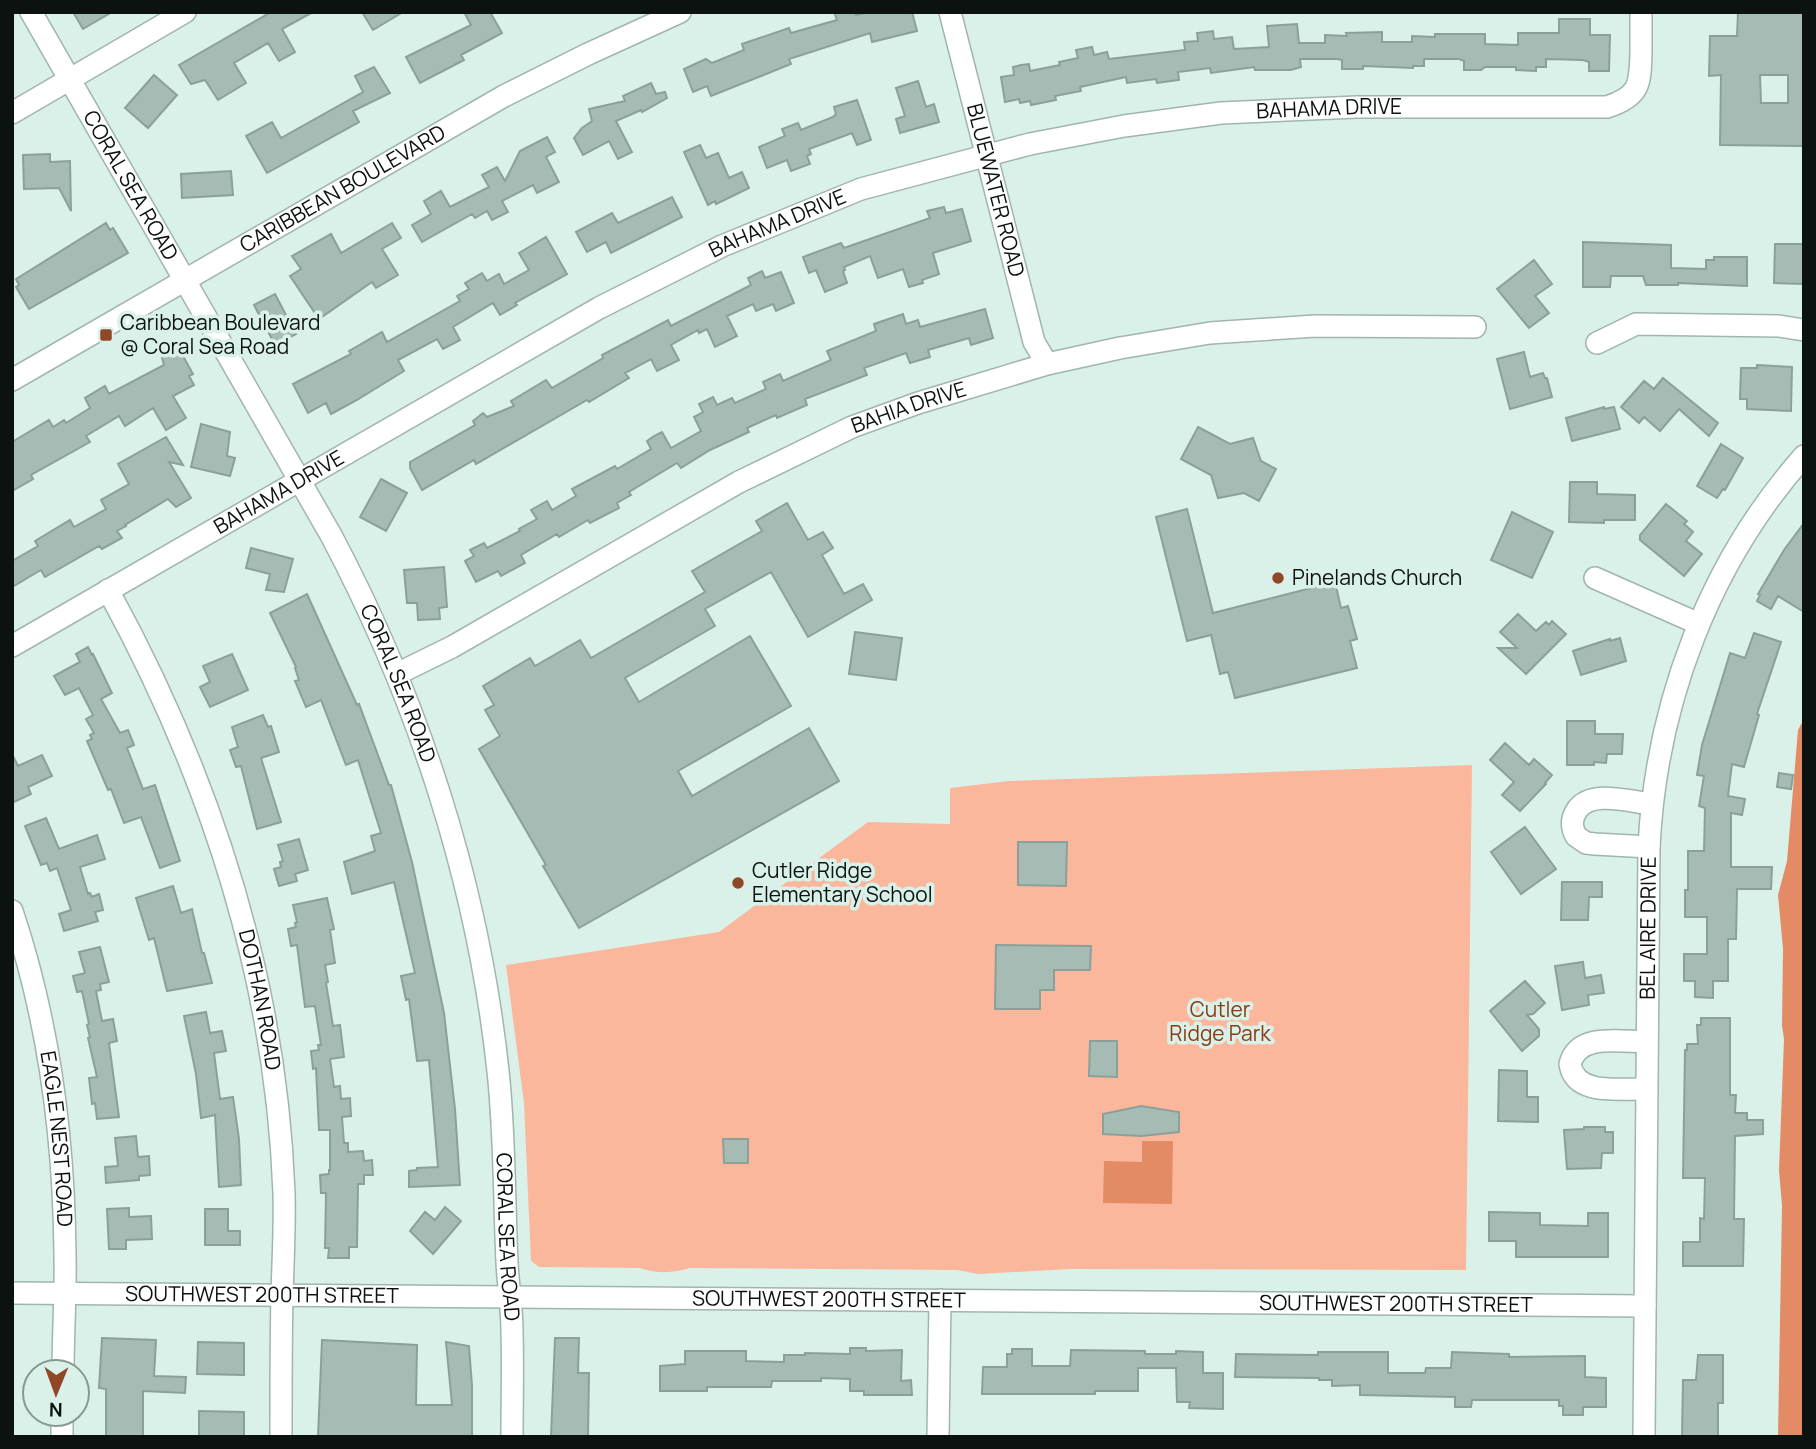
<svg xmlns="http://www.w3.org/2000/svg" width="1816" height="1449" viewBox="0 0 1816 1449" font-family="Manrope,sans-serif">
	<rect width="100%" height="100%" fill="#daf1e9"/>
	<path fill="#fab79c" d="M1472,765L1466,1270L1071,1269L978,1274L957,1270L690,1268C673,1273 656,1274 640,1268L539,1267L531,1261L524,1103L506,965L719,932L868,822L950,824V788L1009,781Z"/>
	<path fill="#e38b65" d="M1804,719V1437H1778L1782,1205L1779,1171L1784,1039L1782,1026L1783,949L1778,895L1787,861L1798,730Z
		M1142,1141H1173L1172,1204L1103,1203L1104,1161L1142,1162Z"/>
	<path fill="#a5bbb3" stroke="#8ba099" stroke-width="2" fill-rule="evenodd" d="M73,12H112L83,29Z
		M271,12H313L282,29L295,52L279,61L268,43L234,63L246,83L218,100L205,80L191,84L179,65Z
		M362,12H403L373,30Z
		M464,12H490L502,33L461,55L464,60L420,83L406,57L471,25Z
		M834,12H855L856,15L868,12H912L917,31L872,42L870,33L789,59L791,64L711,96L707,86L693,92L684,69L706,59L712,63L744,50L742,44L789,28L791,33L837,20Z
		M1738,12H1804V146L1720,145L1721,75L1709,76L1710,36H1737ZM1760,75H1788V103H1761Z
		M1559,19H1590V35H1610L1609,71H1589V62L1583,60L1546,59V67H1536V71L1516,70V67H1485L1481,70H1464V61L1459,59H1424V66H1413V68L1363,66V69H1342V60L1337,59H1300L1301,67L1291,70H1255L1254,67L1211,73L1210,68L1178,72L1179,80L1157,83L1156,79L1127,83L1126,77L1080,87L1081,91L1055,96L1056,100L1031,105L1030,101L1020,103L1019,99L1005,102L1001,77L1014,75L1013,67L1021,65L1029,64L1030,71L1060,65L1059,62L1078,58L1076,50L1092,47L1094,55L1107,52L1109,59L1185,50L1184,42L1198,41L1197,33L1213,31L1214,39L1232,37L1234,49L1269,47L1267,26L1297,24L1299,43H1325V35L1347,36L1346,33L1382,32V42H1412V36L1435,37V34H1485V44L1518,45V33H1559Z
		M374,67L390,93L353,111L359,122L267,173L246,136L272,122L281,138L363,92L355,76Z
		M154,75L177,95L148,128L125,108Z
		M918,81L926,107L934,104L939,122L900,133L896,119L905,116L896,88Z
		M651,83L656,94L665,92L667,98L642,112L641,110L616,121L632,152L618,159L609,141L583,155L574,138L582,128L592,121L589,109L625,101L623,96Z
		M857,100L871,140L857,145L852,133L809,149L811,154L807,156L810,164L791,171L787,160L767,168L759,147L785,136L782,129L798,123L801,130L833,117L836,114L834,107Z
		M547,137L555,152L546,157L559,182L537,193L533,185L502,201L508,212L492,220L487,211L475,218L472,214L422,242L412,225L431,214L424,201L441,191L450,207L489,187L482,175L497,167L505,181L520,151Z
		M700,145L706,158L718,153L729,178L742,172L749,188L716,204L715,201L708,205L684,152Z
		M50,154V162L70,161L71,211L59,188L24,189L23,155Z
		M231,171L233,195L182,198L181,174Z
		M672,197L682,217L611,253L606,242L587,252L576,232L612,213L618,223Z
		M944,207L946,213L962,209L971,241L933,253L939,274L922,280L923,283L909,287L903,269L878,278L870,256L844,267L845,270L843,271L847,283L825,292L816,270L809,273L803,257L841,243L844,248L930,218L927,211Z
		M106,223L110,230L113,228L128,253L29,309L16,287L19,285L16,279Z
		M392,223L401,238L382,249L398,275L376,288L372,282L319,319L290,276L301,269L292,256L331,234L341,253Z
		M546,237L567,274L515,303L517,305L500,315L493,303L453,327L460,340L443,349L437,339L398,360L404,371L357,400L331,414L326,403L308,413L293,384L351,354L349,351L382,332L387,342L460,301L457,296L469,289L465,283L482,273L487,281L499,274L504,284L529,270L519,253Z
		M1583,242L1671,245V268L1706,269V260H1714V257H1747V286L1678,283V285H1646L1643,276H1611L1610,287H1583Z
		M1775,244H1804V284L1774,283Z
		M1534,260L1552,284L1535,296L1549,313L1529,328L1497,289Z
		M762,271L765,278L781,272L794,303L776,311L773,304L756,311L753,304L727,316L737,336L715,347L707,329L699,333L698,330L671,345L679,360L657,371L651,359L625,373L629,378L589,402L587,400L476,464L474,460L422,490L410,468V462L475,425L473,421L483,413L487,417L514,406L511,401L546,380L552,388L603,358L602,355L668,320L671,326L751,285L748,278Z
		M275,294L296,334L275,345L254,305Z
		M985,309L993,338L971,345L969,338L928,350L930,357L910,363L906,353L864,368L867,375L805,399L807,405L777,418L776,415L747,428L749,432L710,450L681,468L677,463L629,492L631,495L617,503L619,508L590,523L588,520L559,537L557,534L521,555L525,563L501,576L498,571L476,582L465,561L474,556L470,550L484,543L487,548L520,531L519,529L537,519L531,510L547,501L552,510L576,496L572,489L615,466L617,469L651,449L647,441L654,436L662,432L671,448L701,431L694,417L703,412L699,404L713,397L717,405L732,398L735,403L766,389L763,382L780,374L783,381L831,360L827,351L876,331L874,324L903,314L906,324L918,320L920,327Z
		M177,345L193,374L189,376L194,385L173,396L186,418L166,430L153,408L125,426L119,416L86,436L90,442L31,475L33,479L12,491V442L49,420L53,427L64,420L66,423L90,408L85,398L105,386L109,394L164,365L161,354Z
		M1524,352L1530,377L1543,373L1545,378H1547L1552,397L1510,409L1497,359Z
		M1757,365L1792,367L1791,411L1747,409V399H1740L1741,368H1757Z
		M1663,378L1718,423L1709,436L1679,409L1660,431L1644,417L1639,423L1621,407L1644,381L1654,389Z
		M1604,407V409L1614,407L1620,429L1572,441L1566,418Z
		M201,424L230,432L227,456L235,458L230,476L191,467Z
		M1198,427L1230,444L1253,438L1261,461L1276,469L1259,501L1244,493L1218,498L1211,475L1181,459Z
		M166,437L183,465L169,462L191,498L176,507L168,499L125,525L126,526L117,531L122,538L102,549L99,546L45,577L41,570L12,587V561L38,546L35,541L70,520L74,527L106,509L101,500L129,484L118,464Z
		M1721,444L1743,458L1725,490L1723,489L1717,498L1697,486Z
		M381,479L407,493L386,531L360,517Z
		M1570,482H1597V494L1635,495V520H1604V523L1569,522Z
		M787,503L808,540L823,532L833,548L822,555L844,594L863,584L872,600L808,637L771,572L705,609L715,626L625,678L639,702L750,636L791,706L678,771L692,796L809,728L839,781L579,928L543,866L546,865L479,749L500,736L485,710L494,705L483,686L530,658L535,666L580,640L591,658L705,592L692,571L762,531L756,521Z
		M1666,504L1687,521L1684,524L1693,532L1686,541L1702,554L1684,576L1640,540V535Z
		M1187,509L1213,613L1335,582L1341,608L1348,606L1357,639L1350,641L1357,668L1235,698L1228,672L1220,674L1211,635L1187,641L1156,517Z
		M1512,512L1553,532L1532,578L1491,560Z
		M1804,523V612L1778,596L1771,609L1757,601L1760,595L1758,594L1784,550Z
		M251,548L293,559L284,592L266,590L270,574L246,568Z
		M444,567L447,607L439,608L440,619L418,620L417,603H407L404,570Z
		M307,594L357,705L359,704L389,785H391L412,862L444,1013L455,1109L460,1185L409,1187V1171L417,1170V1168L438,1167L429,1060L417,1061L409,999L406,1000L401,976L415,973L394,882L352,894L344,862L375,851L371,836L381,833L358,760L346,765L321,700L306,707L295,681L299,680L295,668L296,667L270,613Z
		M1518,614L1536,631L1546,622L1549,625L1552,621L1566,634L1526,674L1498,648H1517L1500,632Z
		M855,632L902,638L896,680L849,674Z
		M1754,633L1781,642L1757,714L1759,715L1744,767L1732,764L1728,796L1745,799L1742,815L1731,813V867H1772L1771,889H1737L1736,939H1728V981H1713V998L1695,997V981H1684V954H1707V917H1685V890H1688V851H1704L1705,808L1699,806L1704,776L1697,775L1702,745L1730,653L1745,658Z
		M1620,638L1626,661L1581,675L1573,651L1610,639V641Z
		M88,647L92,655L93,654L112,693L101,699L120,733L128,730L134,745L127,748L143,789L155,785L180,861L160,868L141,817L124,823L111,789L108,790L87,741L92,739L90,735L94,733L86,719L93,715L79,688L65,695L54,676L80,662L76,654Z
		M232,654L248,690L210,707L200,687L210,682L203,666Z
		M263,715L268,727L271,726L279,752L261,758L281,822L257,829L241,766L236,767L230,750L238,747L232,727Z
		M1567,721H1595V734H1623L1622,754H1607L1606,763L1594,762V765H1567Z
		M1505,743L1529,765L1534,759L1552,775L1545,783L1546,784L1520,811L1502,795L1514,782L1490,760Z
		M12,754L18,766L42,755L52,776L28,787L31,794L12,803Z
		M1779,773L1793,775L1791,789L1777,787Z
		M46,818L59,849L97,835L105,859L80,867L88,894L90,893L92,897L99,894L103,910L95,912L98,921L64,931L59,914L71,910L57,868L50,871L47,863L41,865L25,826Z
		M1525,827L1556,869L1521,894L1491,852Z
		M299,839L308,870L295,874L297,881L279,886L274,869L281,867L280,862L283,861L278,845Z
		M1018,842H1067L1066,886L1018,885Z
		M1562,882H1602V897H1589L1588,920H1561Z
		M173,886L181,913L192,909L202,953H204L212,983L167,991L154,938L149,940L136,898Z
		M327,898L334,929L330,930L335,963L325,965L328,982L326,983L333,1026L340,1025L344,1057L330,1059L334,1087L340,1086L341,1099L350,1098L351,1116L342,1117L344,1143H348V1152L363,1151L364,1161L372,1160L373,1175H364V1184H358L357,1247H349V1258H328L329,1248H325L326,1193H321L320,1175L329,1174V1170H330V1130H319L316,1068L313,1069L311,1051L319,1050L318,1045H321L315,1006L305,1007L297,945L291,946L288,929L296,927L295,923L297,922L293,905Z
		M996,945L1091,946L1090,970H1054V990H1040V1009H995Z
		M100,947L109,982L100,984L101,990L96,991L102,1021L113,1019L117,1041L109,1043L119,1117L97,1119L95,1103L92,1104L89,1078L97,1077L88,1038L90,1037L87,1025L89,1024L82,991L77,992L73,976L85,973L79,952Z
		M1583,962L1585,978L1601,975L1604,993L1588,995L1589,1005L1562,1010L1555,966Z
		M1525,981L1545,1003L1533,1014L1527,1015L1539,1029V1036L1522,1051L1490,1011Z
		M206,1012L210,1033L222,1031L226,1051L214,1053L220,1099L233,1097L239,1139L241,1185L219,1187L215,1115L201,1118L196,1074L184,1016Z
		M1701,1018H1730V1095H1736L1735,1113H1747V1120H1763V1134L1735,1136L1734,1219H1744L1743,1266H1683V1242H1700V1218L1704,1219L1705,1178H1683L1685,1050H1687V1044H1698L1697,1025H1701Z
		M1090,1041H1117V1077L1089,1076Z
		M1499,1070L1527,1071V1097H1538V1122L1498,1121Z
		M1141,1106L1179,1112V1132L1141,1136L1103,1134V1114Z
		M1584,1127H1605V1132H1613V1153H1602L1601,1168L1567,1169L1564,1130L1584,1129Z
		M136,1136L138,1157L149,1156L150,1175L139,1176V1180L106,1183L105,1167L118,1166L115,1138Z
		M723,1139H748V1163H724Z
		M445,1207L461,1221L433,1254L410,1231L425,1212L435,1220Z
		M129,1208V1217L151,1216L152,1239L126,1240V1249H109L107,1209Z
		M205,1209H228V1231H240V1245H205Z
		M1489,1212L1540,1213V1225L1588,1226V1213H1608V1257H1516V1241H1489Z
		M102,1338L156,1340L154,1376L186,1377L185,1393L143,1391V1437H106V1389L99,1388Z
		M555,1338H579L578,1373H589L588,1437H551Z
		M322,1340L417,1345L416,1405H452L446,1342L469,1346L472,1386V1437H318Z
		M198,1342L244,1343V1375L197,1374Z
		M850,1348H866V1351L902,1350L901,1381L911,1380L912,1395H864V1391H850V1379L821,1378V1381H772L771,1387H707V1391H660V1366L685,1364V1351H746V1361L784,1362V1355H805V1353L850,1354Z
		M1012,1349H1032V1366H1070L1071,1350L1145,1351V1354H1176V1351L1203,1352V1373H1223V1409L1189,1408L1190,1402H1177L1176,1368H1138V1391H1095V1394H982L983,1367H1007V1354H1012Z
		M1318,1352H1388V1373H1425L1426,1368H1451L1452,1352L1509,1354V1357L1585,1356V1377L1606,1378V1407H1583V1415H1563V1406H1559V1400H1472L1471,1407H1455V1397L1360,1395V1385L1332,1386V1380H1319V1378L1235,1377L1236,1354L1318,1355Z
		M1698,1355H1723V1403H1718V1437H1682L1683,1380H1696Z
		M199,1411L244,1412V1437H199Z"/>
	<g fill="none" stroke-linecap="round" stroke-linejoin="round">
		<g stroke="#a0b5ad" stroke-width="24">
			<g id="minor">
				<path id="s1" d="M31,12L332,537C419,702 478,884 498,1071C505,1135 504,1198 507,1262C508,1285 512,1308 512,1331C513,1366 512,1401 512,1437"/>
				<path id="s2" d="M950,12L1034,342L1047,364"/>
				<path d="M12,113L185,12"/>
				<path d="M1597,343L1636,324L1779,326L1804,330"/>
				<path id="s3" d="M12,380L504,96L588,54L680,12"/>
				<path d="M1595,578L1699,624"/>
				<path id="s4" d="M108,590C211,778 276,978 284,1193C285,1227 283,1260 282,1294C281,1341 281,1389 281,1437"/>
				<path id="s5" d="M12,646L599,308L722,246L861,189L1030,144L1124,126L1221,113L1357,107H1607C1641,96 1640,83 1641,52C1641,39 1641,25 1641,12"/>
				<path id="s6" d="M397,674L452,647L739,482L852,427L918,403L1047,364L1120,348L1210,333L1315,326L1475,327"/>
				<path d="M1649,847L1595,844L1586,843L1576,836C1571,827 1571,819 1577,810C1591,789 1630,802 1652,804"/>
				<path id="s7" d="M12,911C49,1021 64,1139 65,1254C66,1293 63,1333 63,1372"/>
				<path d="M1646,1089C1622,1088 1575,1097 1570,1064C1578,1032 1622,1042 1647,1042"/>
				<path id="s8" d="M12,1293L1645,1306"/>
				<path d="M62,1437V1414"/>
				<path d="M938,1437L940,1300"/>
				<path id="s9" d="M1644,1437L1649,847C1656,704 1709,563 1804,456"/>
			</g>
		</g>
		<use href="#minor" stroke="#fff" stroke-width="21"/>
	</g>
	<g fill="#8f4726" stroke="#daf1e9" stroke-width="2.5">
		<rect x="99" y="328" width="14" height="14" rx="3.5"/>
		<circle cx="1278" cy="578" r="7"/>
		<circle cx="738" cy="883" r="7"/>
	</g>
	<g text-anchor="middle" stroke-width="7" stroke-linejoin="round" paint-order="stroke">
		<g font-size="21" fill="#0b1210" stroke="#daf1e9">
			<text dy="7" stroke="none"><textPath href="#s5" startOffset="1442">BAHAMA DRIVE</textPath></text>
			<text dy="7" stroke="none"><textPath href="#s1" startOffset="200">CORAL SEA ROAD</textPath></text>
			<text dy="7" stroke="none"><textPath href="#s3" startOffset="382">CARIBBEAN BOULEVARD</textPath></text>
			<text dy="7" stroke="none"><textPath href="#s2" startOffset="184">BLUEWATER ROAD</textPath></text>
			<text dy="7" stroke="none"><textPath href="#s5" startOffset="875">BAHAMA DRIVE</textPath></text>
			<text dy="7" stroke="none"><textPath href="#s6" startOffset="578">BAHIA DRIVE</textPath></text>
			<text dy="7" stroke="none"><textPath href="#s5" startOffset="308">BAHAMA DRIVE</textPath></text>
			<text dy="7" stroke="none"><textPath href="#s1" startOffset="766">CORAL SEA ROAD</textPath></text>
			<text dy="7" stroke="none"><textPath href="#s9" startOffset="509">BEL AIRE DRIVE</textPath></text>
			<text dy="7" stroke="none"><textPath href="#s4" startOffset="439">DOTHAN ROAD</textPath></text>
			<text dy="7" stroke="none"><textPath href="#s7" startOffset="233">EAGLE NEST ROAD</textPath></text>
			<text dy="7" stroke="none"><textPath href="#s1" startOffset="1334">CORAL SEA ROAD</textPath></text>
			<text dy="7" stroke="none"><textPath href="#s8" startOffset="250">SOUTHWEST 200TH STREET</textPath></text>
			<text dy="7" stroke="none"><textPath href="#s8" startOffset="817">SOUTHWEST 200TH STREET</textPath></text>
			<text dy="7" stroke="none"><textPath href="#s8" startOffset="1384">SOUTHWEST 200TH STREET</textPath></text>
		</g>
		<g font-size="21" fill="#0b1210" stroke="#daf1e9" text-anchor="start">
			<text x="120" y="330">Caribbean Boulevard<tspan x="120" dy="24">@ Coral Sea Road</tspan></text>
			<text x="1292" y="585">Pinelands Church</text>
			<text x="752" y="878">Cutler Ridge<tspan x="752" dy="24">Elementary School</tspan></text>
		</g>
		<g font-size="21" fill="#8b3b13" stroke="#daf1e9">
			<text x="1220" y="1017">Cutler<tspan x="1220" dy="24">Ridge Park</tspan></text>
		</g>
	</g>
	<rect width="1816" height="1449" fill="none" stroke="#0b1210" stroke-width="28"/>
	<g transform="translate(56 1393) rotate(181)"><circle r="33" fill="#daf1e9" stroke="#879892" stroke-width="2"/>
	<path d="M0-5L12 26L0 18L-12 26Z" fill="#8f4726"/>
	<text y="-10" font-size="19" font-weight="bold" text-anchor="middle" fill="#0b1210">N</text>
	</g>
</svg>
